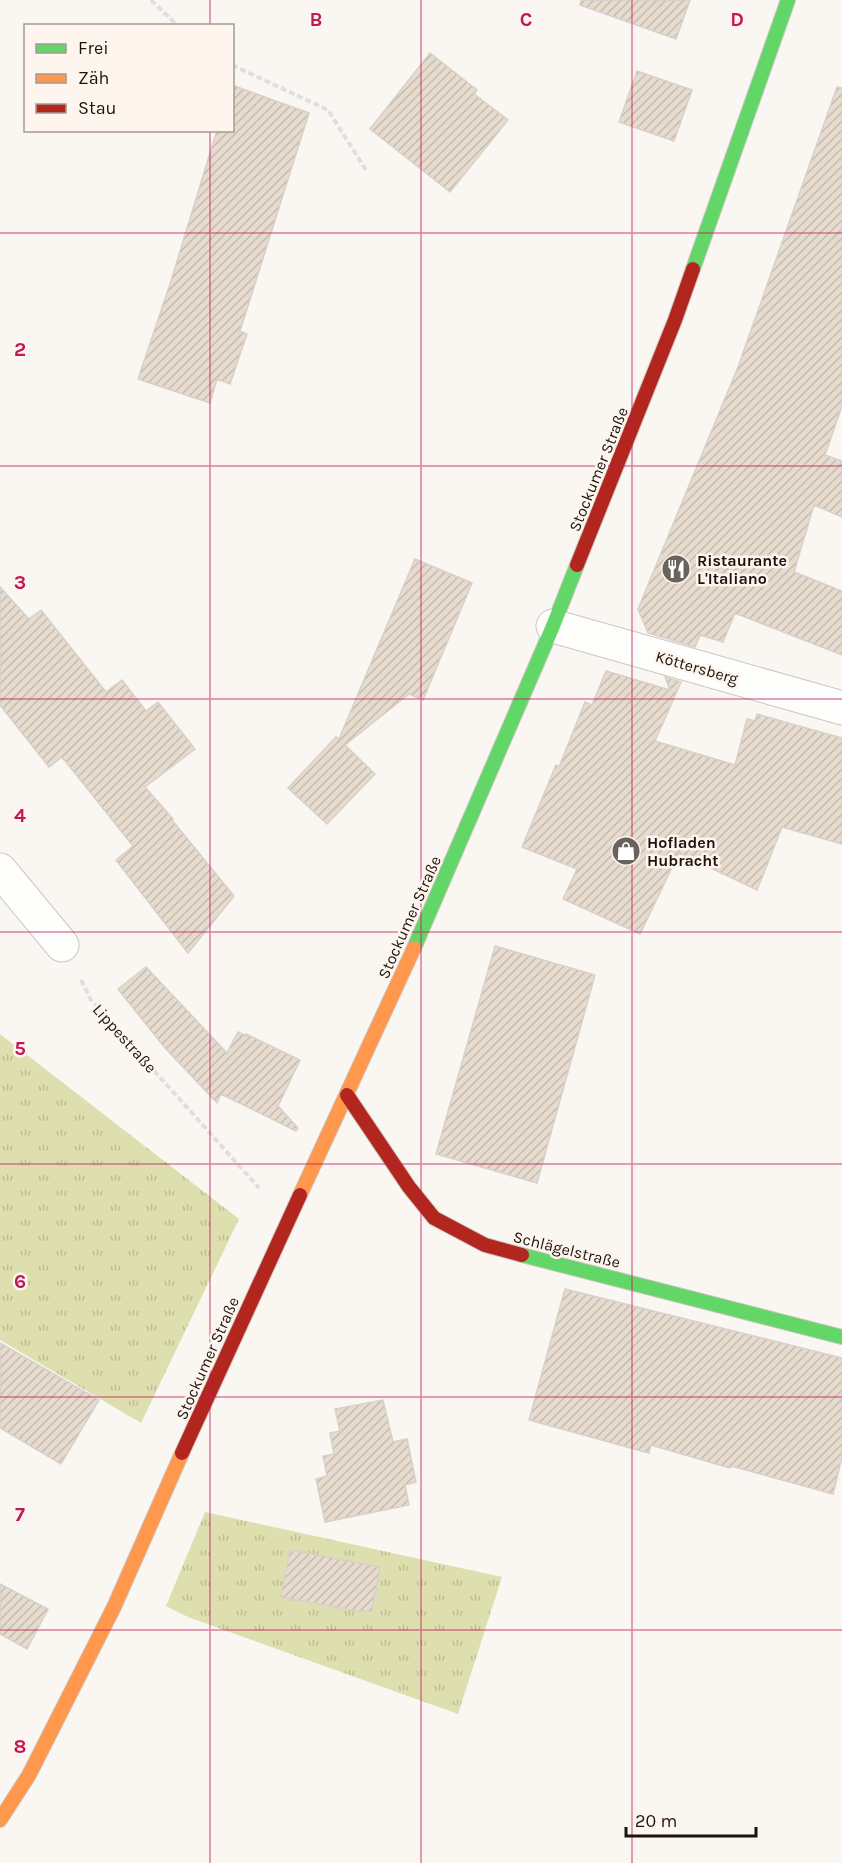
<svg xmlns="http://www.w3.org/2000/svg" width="842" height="1863" viewBox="0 0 842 1863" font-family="Karla,sans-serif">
	<defs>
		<pattern id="grass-tufts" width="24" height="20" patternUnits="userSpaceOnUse" patternTransform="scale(1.5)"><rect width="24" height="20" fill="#dedfaf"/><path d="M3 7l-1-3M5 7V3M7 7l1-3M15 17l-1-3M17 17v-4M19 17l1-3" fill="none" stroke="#bebe95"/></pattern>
		<pattern id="building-hatch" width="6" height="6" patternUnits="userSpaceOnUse" patternTransform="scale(1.5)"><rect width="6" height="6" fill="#e7dbce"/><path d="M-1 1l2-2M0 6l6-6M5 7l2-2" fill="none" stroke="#c6bbb0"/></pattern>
	</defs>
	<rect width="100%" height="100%" fill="#faf6f2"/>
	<path fill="url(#grass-tufts)" d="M0,1034L239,1219L141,1423L0,1340Z
		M205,1512L502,1577L458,1714L188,1617L166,1606Z"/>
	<path fill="url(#building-hatch)" stroke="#d6d1cb" stroke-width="1.5" d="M581,0H690L676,39L580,5Z
		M430,53L477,90L474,94L508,120L450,192L370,129Z
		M637,71L692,90L674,141L619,122Z
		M232,85L309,113L240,331L247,334L230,384L217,379L210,403L138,379L170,284L217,130H232Z
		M837,87L842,88V406L825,455L842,461V517L814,505L794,572L842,591V655L735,613L723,642L700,635L695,647L648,633L638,609L738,367Z
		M415,559L472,583L423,700L409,694L345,745L375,774L327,824L288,788L336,737L339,739Z
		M0,587L29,619L41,610L106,692L122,680L146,711L158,702L195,749L145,787L173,819L172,820L234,896L188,953L116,860L133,846L62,757L49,767L0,705Z
		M606,671L670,690L665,677L681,682L655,741L735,765L747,719L755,721L757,714L842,738V844L782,827L757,890L679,853L640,934L563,899L577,869L522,847L556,765L559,767L585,702L592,705Z
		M495,946L595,975L537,1183L436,1154Z
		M146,967L227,1053L238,1032L246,1036V1034L300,1060L278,1106L298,1128L296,1131L221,1094L217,1103L165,1048L118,989Z
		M565,1289L842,1358V1457L833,1494L731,1466L730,1468L651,1445L649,1453L529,1420Z
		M0,1343L99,1400L61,1464L0,1428Z
		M383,1400L393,1442L407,1439L416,1482L405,1485L409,1505L325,1522L316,1479L327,1476L323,1456L334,1454L330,1433L340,1431L335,1409Z
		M290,1550L380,1567L372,1611H357L281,1597Z
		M0,1584L48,1609L27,1649L0,1634Z"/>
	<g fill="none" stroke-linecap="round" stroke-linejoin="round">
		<g stroke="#ccc7c1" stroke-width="35">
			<path id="street" d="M553,626L842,708
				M0,870L62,945"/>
		</g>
		<g stroke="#ccc7c1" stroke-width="16">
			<path id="fast" d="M693,269L788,0
				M414,948L553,626L577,565
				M522,1255L842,1337"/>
		</g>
		<g stroke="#ccc7c1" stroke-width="16">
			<path id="slow" d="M300,1195L414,948
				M0,1820L29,1775L114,1607L182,1453"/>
		</g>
		<g stroke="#ccc7c1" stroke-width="16">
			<path id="jam" d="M577,565L675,320L693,269
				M347,1095L409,1187L434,1218L485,1245L522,1255
				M182,1453L300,1195"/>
		</g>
		<path stroke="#e0dfde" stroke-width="4" stroke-dasharray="6 3" stroke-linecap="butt" d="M151,0L178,26
			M232,65L328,110L366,170
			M81,980L91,1000L259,1188"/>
		<use href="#street" stroke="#fefefd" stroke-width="33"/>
		<use href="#fast" stroke="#63d668" stroke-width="14"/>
		<use href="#slow" stroke="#ff974d" stroke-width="14"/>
		<use href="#jam" stroke="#b3261e" stroke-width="14"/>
	</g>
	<path fill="none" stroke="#c2185b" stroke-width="1.5" stroke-opacity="0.55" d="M210,0V26M421,0V1863M632,0V1863M210,130V1863M0,233H842M0,466H842M0,699H842M0,932H842M0,1164H842M0,1397H842M0,1630H842"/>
	<defs>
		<g id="restaurant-disc" transform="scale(1.5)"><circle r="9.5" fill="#69635d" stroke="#fef6ee"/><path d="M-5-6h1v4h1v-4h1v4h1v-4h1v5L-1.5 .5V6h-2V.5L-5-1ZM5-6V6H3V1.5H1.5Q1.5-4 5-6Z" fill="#fff"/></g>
		<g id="shop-disc" transform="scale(1.5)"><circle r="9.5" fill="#69635d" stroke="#fef6ee"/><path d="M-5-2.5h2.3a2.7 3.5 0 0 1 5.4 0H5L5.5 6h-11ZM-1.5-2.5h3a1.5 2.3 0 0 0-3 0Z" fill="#fff"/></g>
	</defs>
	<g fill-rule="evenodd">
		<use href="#restaurant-disc" x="676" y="569"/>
		<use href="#shop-disc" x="626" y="851"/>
	</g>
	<g text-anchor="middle" stroke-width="5" stroke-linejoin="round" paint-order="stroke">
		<g font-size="16" fill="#1b140d" stroke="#fef6ee">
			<text transform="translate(598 469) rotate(-68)" y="6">Stockumer Straße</text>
			<text transform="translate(697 667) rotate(16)" y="6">Köttersberg</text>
			<text transform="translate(409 917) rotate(-66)" y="6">Stockumer Straße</text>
			<text transform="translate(125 1038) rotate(48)" y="6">Lippestraße</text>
			<text transform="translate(567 1249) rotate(14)" y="6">Schlägelstraße</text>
			<text transform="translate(207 1358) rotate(-66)" y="6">Stockumer Straße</text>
		</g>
		<g font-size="16" font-weight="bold" fill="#1b140d" stroke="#fef6ee" text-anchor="start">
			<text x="697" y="566">Ristaurante<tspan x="697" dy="18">L'Italiano</tspan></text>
			<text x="647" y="848">Hofladen<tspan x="647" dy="18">Hubracht</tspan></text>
		</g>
	</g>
	<g font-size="20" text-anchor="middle" font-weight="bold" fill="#c2185b" stroke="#fef6ee" stroke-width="5" stroke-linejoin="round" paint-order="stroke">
		<text x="316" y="26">B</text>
		<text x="526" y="26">C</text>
		<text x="737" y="26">D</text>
		<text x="20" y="356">2</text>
		<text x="20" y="589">3</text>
		<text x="20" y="822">4</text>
		<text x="20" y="1055">5</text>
		<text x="20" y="1288">6</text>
		<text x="20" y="1521">7</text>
		<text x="20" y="1753">8</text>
	</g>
	<rect x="24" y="24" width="210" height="108" fill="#fef6ee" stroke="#a39c94" stroke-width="1.5"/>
	<rect x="36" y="44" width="30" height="9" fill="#63d668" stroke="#a39c94" stroke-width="1.5"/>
	<text x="78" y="54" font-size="18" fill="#1b140d">Frei</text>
	<rect x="36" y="74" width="30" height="9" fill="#ff974d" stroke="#a39c94" stroke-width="1.5"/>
	<text x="78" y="84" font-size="18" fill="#1b140d">Zäh</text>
	<rect x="36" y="104" width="30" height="9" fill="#b3261e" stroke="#a39c94" stroke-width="1.5"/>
	<text x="78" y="114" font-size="18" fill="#1b140d">Stau</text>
	<path d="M626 1827v9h130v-9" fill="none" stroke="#1b140d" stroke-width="3"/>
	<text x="635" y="1827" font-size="18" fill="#1b140d" stroke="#fef6ee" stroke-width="4.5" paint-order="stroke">20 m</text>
</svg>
